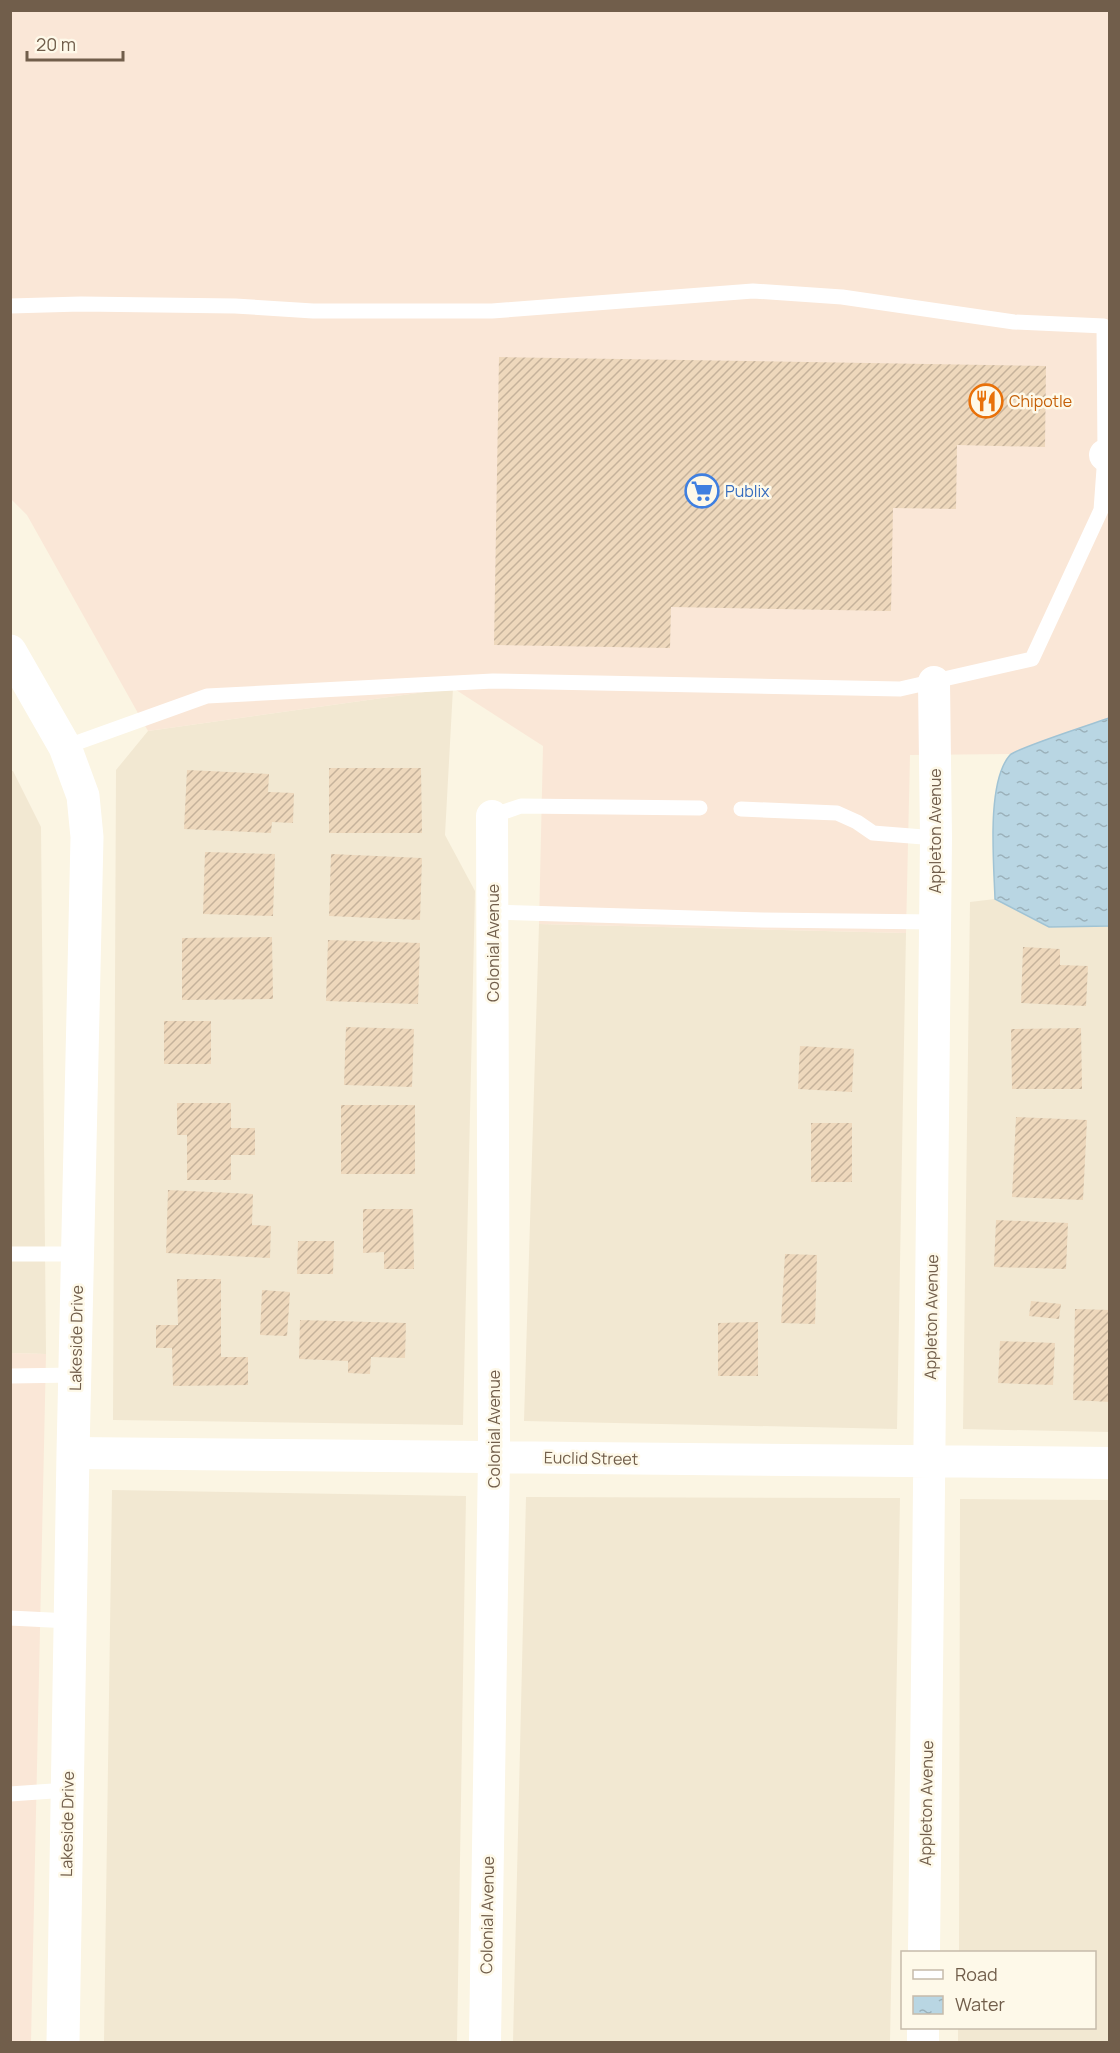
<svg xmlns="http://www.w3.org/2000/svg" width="1120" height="2053" viewBox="0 0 1120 2053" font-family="Manrope,sans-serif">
	<defs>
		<pattern id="water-ripples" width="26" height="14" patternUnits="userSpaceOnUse" patternTransform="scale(1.5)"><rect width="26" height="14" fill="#b9d6e3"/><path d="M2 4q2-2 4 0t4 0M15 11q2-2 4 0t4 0" fill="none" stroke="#9bb1ba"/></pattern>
		<pattern id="building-hatch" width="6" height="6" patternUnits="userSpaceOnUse" patternTransform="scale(1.5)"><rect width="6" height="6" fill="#eed8bc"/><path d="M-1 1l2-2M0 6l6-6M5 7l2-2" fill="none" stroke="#c5b29b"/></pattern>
	</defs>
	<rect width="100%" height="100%" fill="#fbf5e3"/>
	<path fill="#f2e8d2" d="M453,688L445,835L475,891L463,1425L113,1420L116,770L148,731Z
		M10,771H13L41,827L46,1354L11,1353Z
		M995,899L1049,927L1109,926V1432L963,1429L970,902Z
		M539,924L906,933L897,1429L524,1421Z
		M112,1490L466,1496L457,2042H104Z
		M526,1497L900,1498L890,2042H513Z
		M960,1499L1109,1500V2042H958V2028H1094V1952H959Z"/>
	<path fill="#fae7d7" d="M10,11H1109V718L1011,754L910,755L906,933L539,924L543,746L453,688L148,731L27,515L11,499Z
		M11,1353L46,1354L31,2042H11Z"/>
	<path fill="url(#water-ripples)" stroke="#a0c3d4" stroke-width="1.5" d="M1109,718V926L1049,927L995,899C994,864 986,782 1010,755C1017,748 1095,723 1109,718Z"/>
	<path fill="url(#building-hatch)" d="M499,357L1046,366L1045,447L957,445L956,509L893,508L891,611L671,607L670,648L494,645Z
		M329,768H421L422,833H329Z
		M187,770L269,774L268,792L294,793L293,823L272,822L271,833L184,829Z
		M205,852L275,854L273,916L203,914Z
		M331,854L422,858L420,920L329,916Z
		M272,937L273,999L182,1000V938Z
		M328,940L420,943L418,1004L326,1001Z
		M1023,947L1060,949V965L1088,966L1086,1006L1021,1003Z
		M164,1021H211V1064H164Z
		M346,1027L414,1029L412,1087L344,1085Z
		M1081,1028L1082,1089H1012L1011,1029Z
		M800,1046L854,1049L852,1092L798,1089Z
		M177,1103H231V1128H255V1155H231V1180H187V1135H177Z
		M341,1105H415V1174H341Z
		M1016,1117L1087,1120L1083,1200L1012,1197Z
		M811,1123H852V1182H811Z
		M168,1190L253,1194L252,1225L271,1226L270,1258L166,1253Z
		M363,1209H413L414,1269H384V1252L363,1253Z
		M996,1220L1068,1223L1066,1269L994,1267Z
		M298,1241H334L333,1274H297Z
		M785,1254L817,1255L815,1324L781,1323Z
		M177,1279H221V1357H248V1385L173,1386L172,1348H156V1325H178Z
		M262,1290L290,1292L287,1336L260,1335Z
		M1031,1301L1061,1304L1059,1319L1029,1316Z
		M1075,1309L1110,1310V1402L1073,1400Z
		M300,1320L406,1323L405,1358L371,1357L370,1374L348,1373V1361L299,1359Z
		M758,1322V1376H718V1323Z
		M1000,1341L1055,1343L1053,1385L998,1383Z"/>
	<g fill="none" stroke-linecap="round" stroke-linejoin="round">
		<path stroke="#fff" stroke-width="15" d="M10,306L81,304L235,306L313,311H492L753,291L842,297L1014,322L1104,326L1105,455L1101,510L1032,659L900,689L493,681L207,696L65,747
			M741,809L837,813L857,822L873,833L936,838
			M492,816L521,806L700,808
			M493,912L762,920L935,922
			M10,1254H78
			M10,1376L75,1375
			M10,1618L70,1621
			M10,1794L67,1790"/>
		<path stroke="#fff" stroke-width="32" d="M1105,455L1110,456
			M73,1453L1110,1463
			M924,1952L936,838L934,682
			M485,2042L494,1457L492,816
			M923,2042V2028"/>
		<path stroke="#fff" stroke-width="33" d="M10,651L65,747L83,796L87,837L73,1453L63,2042"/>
	</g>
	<defs>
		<g id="restaurant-ring" transform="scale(1.725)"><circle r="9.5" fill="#fef9e9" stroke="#e8710a" stroke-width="1.5"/><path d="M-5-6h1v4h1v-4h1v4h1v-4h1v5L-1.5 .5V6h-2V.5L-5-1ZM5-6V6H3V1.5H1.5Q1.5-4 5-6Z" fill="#e8710a"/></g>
		<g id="supermarket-ring" transform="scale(1.725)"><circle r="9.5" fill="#fef9e9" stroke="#3f7fe0" stroke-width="1.5"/><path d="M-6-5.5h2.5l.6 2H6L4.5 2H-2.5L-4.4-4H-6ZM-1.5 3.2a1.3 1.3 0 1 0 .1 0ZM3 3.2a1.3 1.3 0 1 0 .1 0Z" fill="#3f7fe0"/></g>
	</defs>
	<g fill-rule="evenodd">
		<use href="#restaurant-ring" x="986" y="401"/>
		<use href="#supermarket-ring" x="702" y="491"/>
	</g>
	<g text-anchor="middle" stroke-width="5" stroke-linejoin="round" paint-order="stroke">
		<g font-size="16" fill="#c56008" stroke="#fef9e9" text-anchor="start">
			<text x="1009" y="407">Chipotle</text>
		</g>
		<g font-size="16" fill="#366cbe" stroke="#fef9e9" text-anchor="start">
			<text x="725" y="497">Publix</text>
		</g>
		<g font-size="16" fill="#715e4b" stroke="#fef9e9">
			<text transform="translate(935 831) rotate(-90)" y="6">Appleton Avenue</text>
			<text transform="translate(493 943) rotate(-90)" y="6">Colonial Avenue</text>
			<text transform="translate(931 1317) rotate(-89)" y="6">Appleton Avenue</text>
			<text transform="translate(76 1338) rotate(-89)" y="6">Lakeside Drive</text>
			<text transform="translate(494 1429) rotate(-90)" y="6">Colonial Avenue</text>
			<text transform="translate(591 1458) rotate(1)" y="6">Euclid Street</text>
			<text transform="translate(926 1803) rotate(-89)" y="6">Appleton Avenue</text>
			<text transform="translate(67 1824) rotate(-89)" y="6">Lakeside Drive</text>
			<text transform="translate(487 1915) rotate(-89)" y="6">Colonial Avenue</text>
		</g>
	</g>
	<rect width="1120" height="2053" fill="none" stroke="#715e4b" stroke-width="24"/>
	<rect x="901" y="1951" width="195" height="78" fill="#fef9e9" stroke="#c6bbaa" stroke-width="1.5"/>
	<rect x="913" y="1970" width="30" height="9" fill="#ffffff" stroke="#c6bbaa" stroke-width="1.5"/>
	<text x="955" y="1981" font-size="18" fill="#715e4b">Road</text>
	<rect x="913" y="1996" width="30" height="18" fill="url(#water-ripples)" stroke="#c6bbaa" stroke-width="1.5"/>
	<text x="955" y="2011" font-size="18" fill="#715e4b">Water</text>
	<path d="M27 51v9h96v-9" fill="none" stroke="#715e4b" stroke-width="3"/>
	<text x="36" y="51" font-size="18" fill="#715e4b" stroke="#fef9e9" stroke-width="4.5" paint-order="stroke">20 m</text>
</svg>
